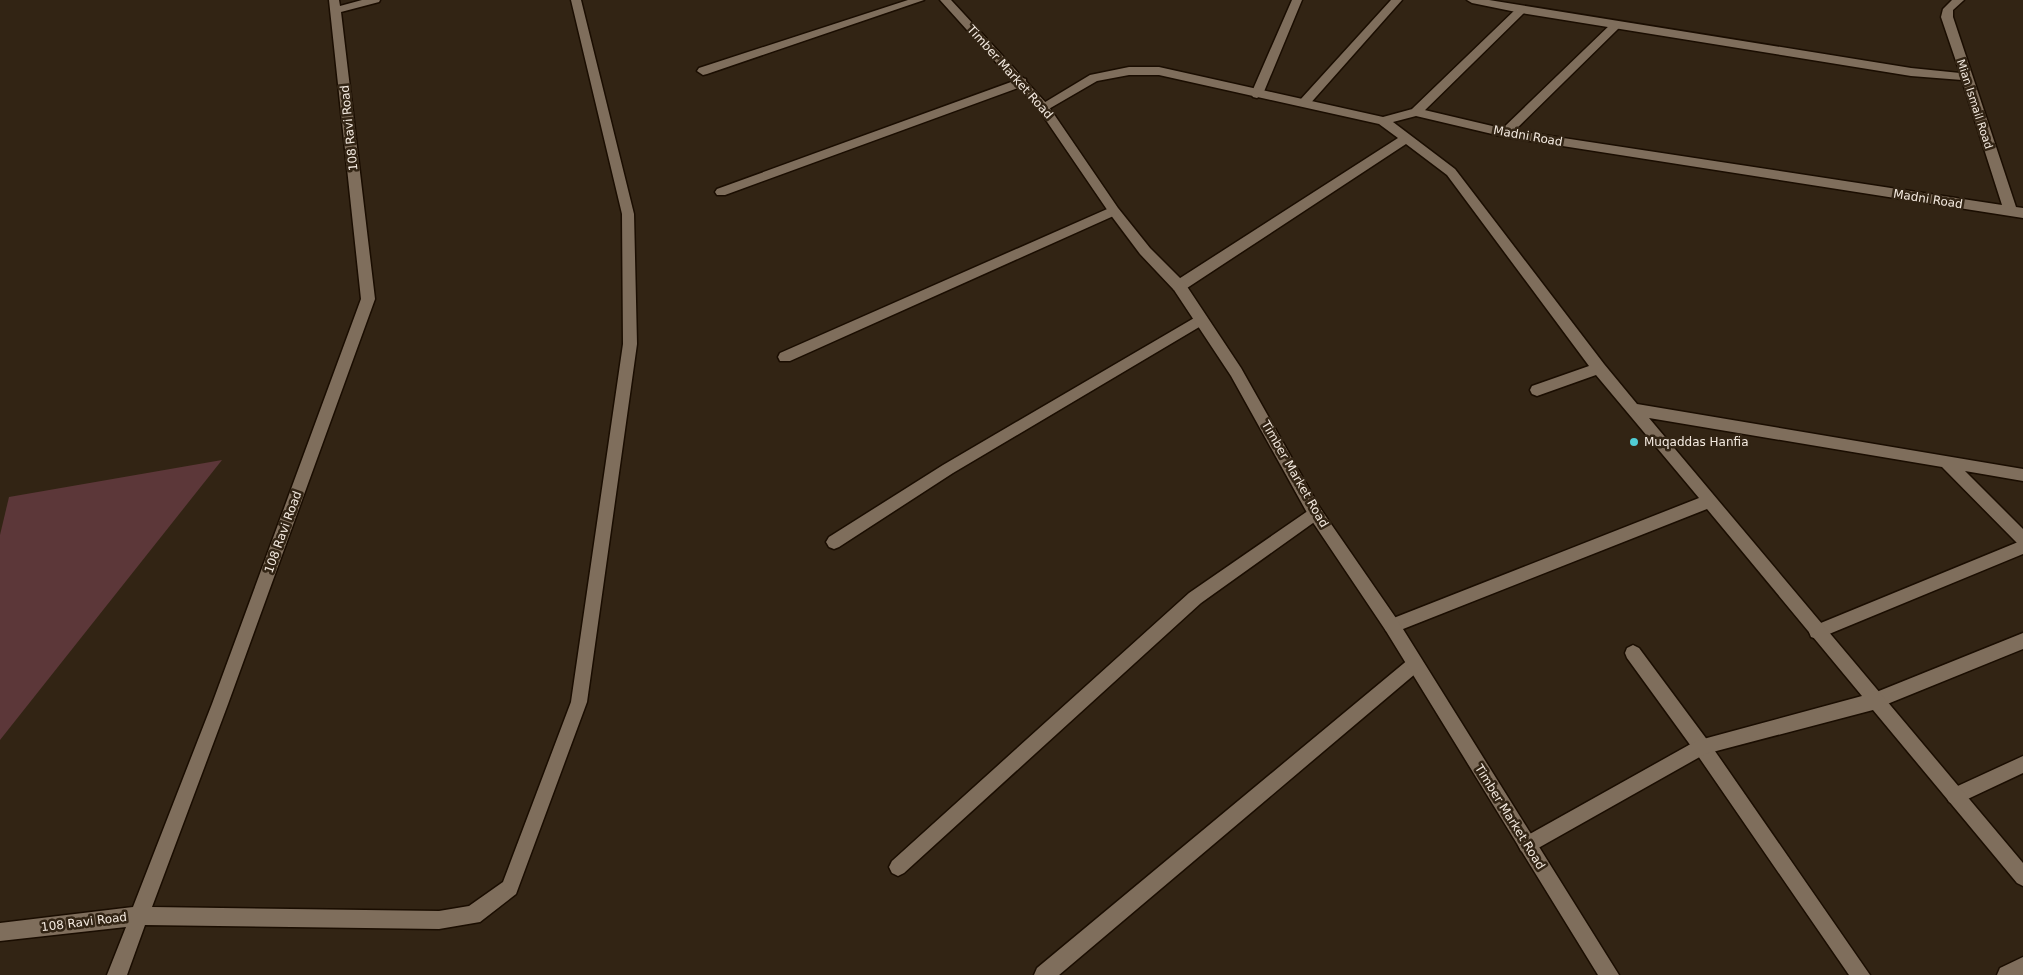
<svg xmlns="http://www.w3.org/2000/svg" width="2023" height="975" viewBox="0 0 2023 975" font-family="'DejaVu Sans',sans-serif">
	<rect width="100%" height="100%" fill="#322414"/>
	<path fill="#5c3739" d="M222,460L0,740V535L9,497Z"/>
	<g fill="none" stroke-linecap="round" stroke-linejoin="round">
		<g stroke="#1a0d01" stroke-width="3">
			<path id="service" d="M1292,0H1302L1263,94L1257,98L1253,97L1251,94Z
				M1391,0H1402L1308,106H1300V100Z
				M1521,7L1526,10L1525,12L1420,115H1412V109L1517,8Z
				M1616,22L1620,23V27L1509,136H1501L1499,133L1501,130L1612,23Z
				M2023,540V554L1817,639L1811,637L1809,632L1811,627Z
				M2023,633V649L1875,709L1869,707L1867,701L1869,695Z
				M1633,645L1639,648L1708,741L1870,975H1849L1696,753L1627,658L1625,653L1627,648Z
				M2023,756V773L1955,805L1949,802L1946,796L1949,790Z"/>
		</g>
		<g stroke="#1a0d01" stroke-width="3">
			<path id="minor" d="M329,0H339L340,6L362,0H380L379,2L341,12L375,299L228,704L152,907L439,911L469,906L503,882L571,702L623,344L622,214L571,0H581L634,214L637,344L587,702L516,894L480,922L439,929L145,925L127,975H107L126,927L0,941V923L133,907L212,704L361,299Z
				M908,0H924L707,74L703,75L697,71L699,68Z
				M1467,0H1489L1911,68L1960,73L1941,17L1943,9L1952,0H1964L1953,10V17L2016,207L2023,208V218L1505,137L1416,116L1393,122L1455,169L1604,364L1637,404L2023,469V481L1965,471L2023,529V546L2018,544L1942,467L1649,418L2023,863V886L2017,883L1873,710L1705,754L1533,851L1527,854L1521,851L1518,845L1521,839L1696,741L1862,696L1707,509L1398,631L1392,633L1386,631L1384,626L1386,621L1699,498L1596,375L1537,396L1532,394L1530,390L1532,386L1589,366L1447,175L1406,144L1184,290H1174L1172,286L1174,282L1398,138L1379,124L1159,75H1129L1097,81L1047,110H1039L1037,107L1090,75L1129,67H1159L1383,117L1416,108L1505,129L2002,205L1962,80L1911,76L1521,13L1472,3Z
				M1022,78L1026,79V85L725,195H717L715,192L717,189Z
				M1114,206L1120,211L1118,214L790,361H780L778,357L780,353Z
				M1201,314L1208,319L1206,323L953,473L839,547L834,549L829,547L826,542L829,537L943,465Z
				M1315,506L1320,508L1323,513L1320,518L1201,603L904,873L898,876L892,873L889,867L892,861L1189,593Z
				M1415,656L1421,659L1423,664L1421,669L1059,975H1034L1037,968L1409,659Z
				M2023,957V975H1997L2000,968Z"/>
		</g>
		<g stroke="#1a0d01" stroke-width="3">
			<path id="tertiary" d="M940,0H951L1047,104L1118,208L1150,248L1184,282L1241,368L1320,508L1398,621L1619,975H1598L1386,631L1310,518L1231,376L1174,290L1140,254L1110,214L1039,110Z"/>
		</g>
		<use href="#service" fill="#7f6e5c" fill-rule="evenodd"/>
		<use href="#minor" fill="#7f6e5c" fill-rule="evenodd"/>
		<use href="#tertiary" fill="#7f6e5c" fill-rule="evenodd"/>
	</g>
	<circle fill="#51ccd4" stroke="#322414" stroke-width="2" cx="1634" cy="442" r="5"/>
	<g text-anchor="middle" stroke-width="5" stroke-linejoin="round" paint-order="stroke">
		<g font-size="11" fill="#f4eae0" stroke="#322414">
			<text transform="translate(1975 104) rotate(72)" y="4">Mian Ismail Road</text>
		</g>
		<g font-size="12" fill="#f4eae0" stroke="#322414">
			<text transform="translate(1010 72) rotate(48)" y="4">Timber Market Road</text>
			<text transform="translate(349 128) rotate(-96)" y="4">108 Ravi Road</text>
			<text transform="translate(1528 136) rotate(10)" y="4">Madni Road</text>
			<text transform="translate(1928 199) rotate(9)" y="4">Madni Road</text>
			<text transform="translate(1295 474) rotate(60)" y="4">Timber Market Road</text>
			<text transform="translate(283 532) rotate(-70)" y="4">108 Ravi Road</text>
			<text transform="translate(1510 817) rotate(58)" y="4">Timber Market Road</text>
			<text transform="translate(84 922) rotate(-7)" y="4">108 Ravi Road</text>
		</g>
		<g font-size="12" fill="#f4eae0" stroke="#322414" text-anchor="start">
			<text x="1644" y="446">Muqaddas Hanfia</text>
		</g>
	</g>
</svg>
